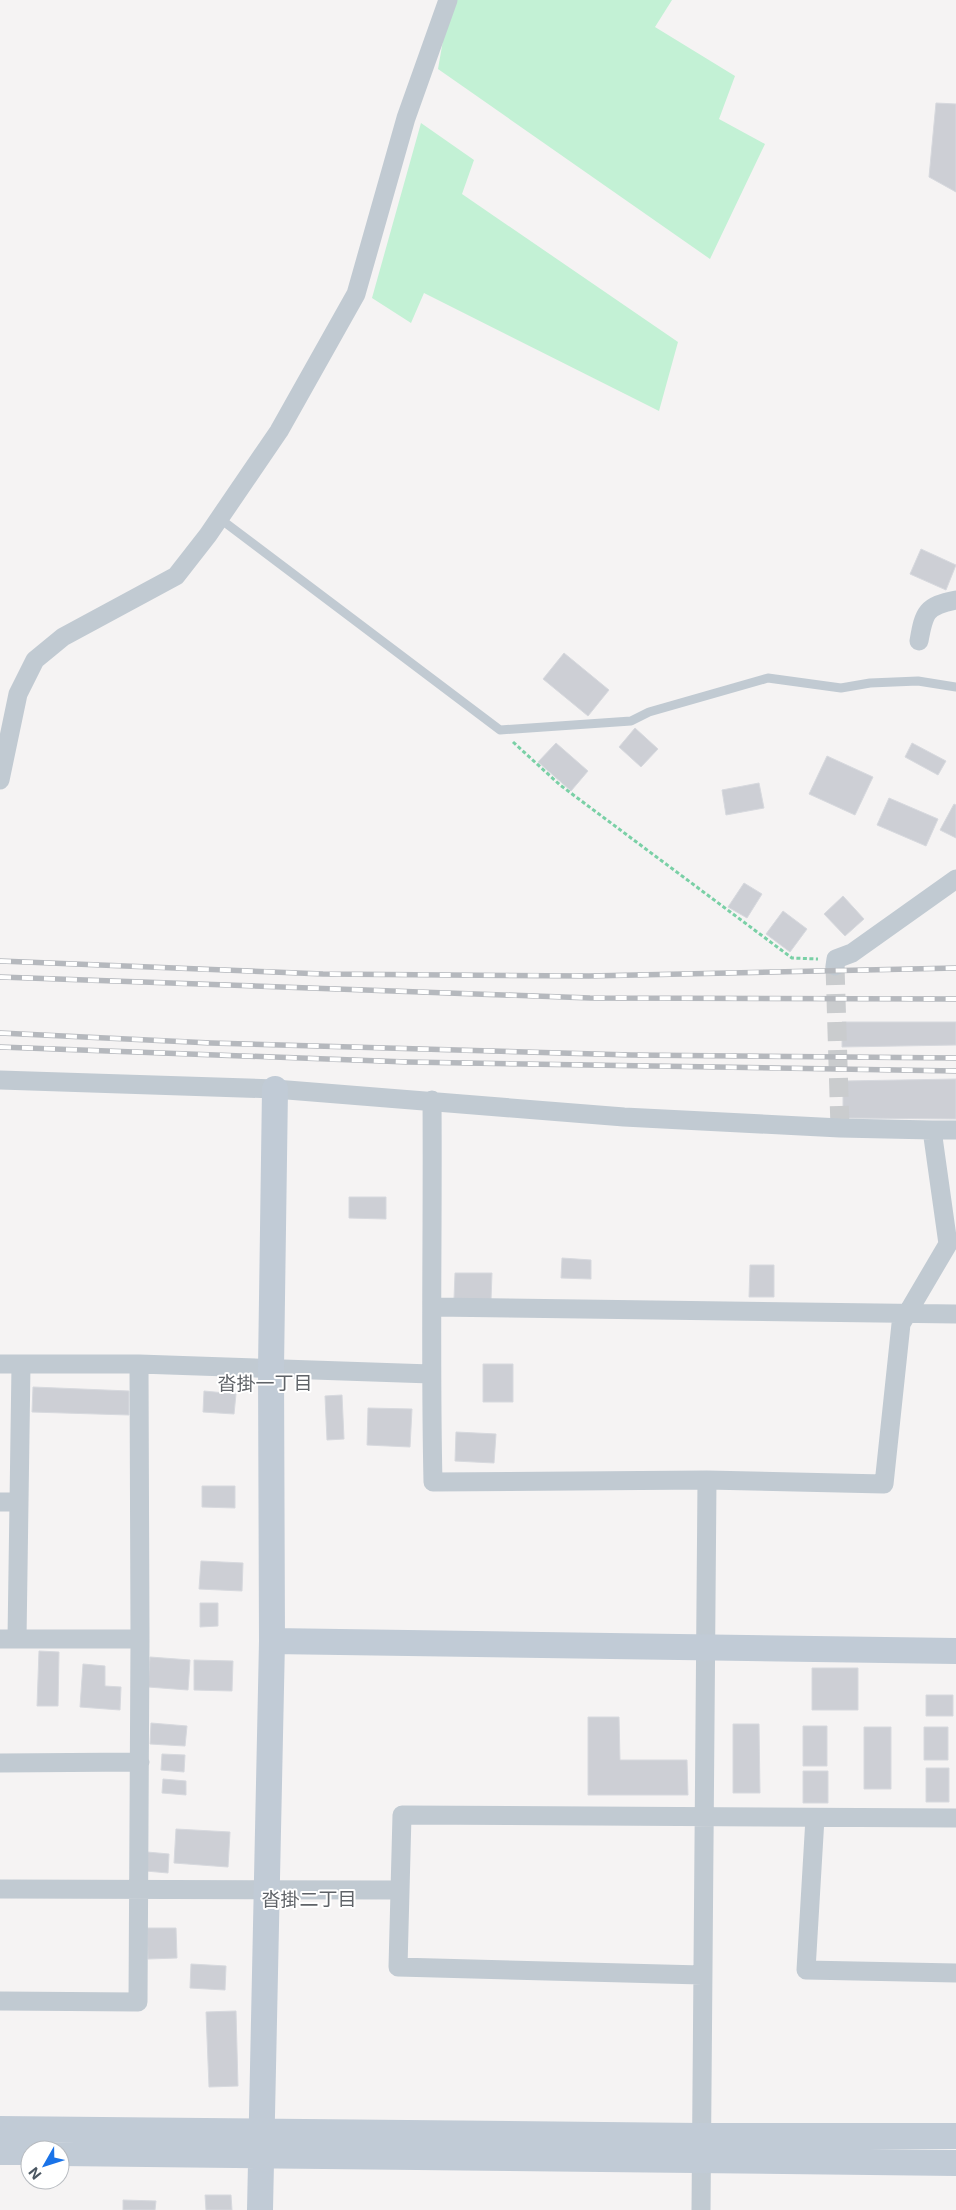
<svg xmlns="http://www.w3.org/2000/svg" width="956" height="2210" viewBox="0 0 956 2210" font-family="Inter,'Noto Sans JP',sans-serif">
	<rect width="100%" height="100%" fill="#f5f3f3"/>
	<path fill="#c3f1d5" d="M450,0H672L655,27L735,76L719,119L765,144L710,259L438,69Z
		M421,123L474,160L462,194L678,342L659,411L424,293L411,323L372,298Z"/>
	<path fill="#cdcfd5" stroke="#d7d9de" d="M936,103L956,104V192L929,177Z
		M921,549L956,565L946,590L910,574Z
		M564,653L609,690L588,716L543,679Z
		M635,728L658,749L641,767L619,747Z
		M556,743L588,771L571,791L538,762Z
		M912,743L946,761L938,775L905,757Z
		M827,756L873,777L855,815L809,794Z
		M759,783L764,808L726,815L722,790Z
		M889,798L938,819L926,846L877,825Z
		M954,804L956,805V838L940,830Z
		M744,883L762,894L747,918L728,907Z
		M843,896L864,919L845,936L824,914Z
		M783,911L807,929L790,952L766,934Z
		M842,1022H956V1045L842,1047Z
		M956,1079V1119L843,1118V1081Z
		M349,1197H386V1219L349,1218Z
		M562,1258L591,1260V1279L561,1278Z
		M750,1265H774V1297H749Z
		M455,1273H492L491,1300L454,1299Z
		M483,1364H513V1402H483Z
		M33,1387L129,1391V1415L32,1412Z
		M204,1391L236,1394L234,1414L203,1412Z
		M342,1395L344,1439L327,1440L325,1396Z
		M368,1408L412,1409L410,1447L367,1445Z
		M456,1432L496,1434L494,1463L455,1461Z
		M202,1486H235V1508L202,1507Z
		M201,1561L243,1563L242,1591L199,1589Z
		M200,1603H218V1626L200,1627Z
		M39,1651L59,1652L58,1706H37Z
		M150,1657L190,1660L188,1690L148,1687Z
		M194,1660L233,1661L232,1691L194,1690Z
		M83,1664L105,1666V1686L121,1687L120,1710L80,1707Z
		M812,1668H858V1710H812Z
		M926,1695H953V1716H926Z
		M588,1717H619L620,1760H687L688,1795H588Z
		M151,1723L187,1726L185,1746L150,1744Z
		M733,1724H759L760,1793H733Z
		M803,1726H827V1766H803Z
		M864,1727H891V1789H864Z
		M924,1727H948V1760H924Z
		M162,1754L185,1755L184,1772L161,1770Z
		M926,1768H949V1802H926Z
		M803,1771H828V1803H803Z
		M163,1779L186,1781V1795L162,1793Z
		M176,1829L230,1832L228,1867L174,1863Z
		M147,1852L169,1854L168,1873L146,1871Z
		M147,1928H176L177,1958L148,1959Z
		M191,1964L226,1966L225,1990L190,1988Z
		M236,2011L238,2086L209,2087L206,2012Z
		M205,2195H231L232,2210H206Z
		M123,2200L156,2201L155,2210H123Z"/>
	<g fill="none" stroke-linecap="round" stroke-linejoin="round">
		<path stroke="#caccce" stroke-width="19" stroke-dasharray="19 9" stroke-linecap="butt" d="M835,966L840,1128"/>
		<path stroke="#7ad0a6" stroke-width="3" stroke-dasharray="4 2.5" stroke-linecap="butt" d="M513,742L560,785L792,958L818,959"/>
		<path stroke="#c1cad2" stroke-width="9" d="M219,518L500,730L631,721L649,712L768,678L841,688L870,683L918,681L956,687"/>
		<path stroke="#c1cad2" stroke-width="19" d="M919,641C924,612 926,606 956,600
			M0,780L18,694L35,660L63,637L176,576L208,535L279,431L356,294L406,118L448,0
			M835,966L836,959L852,953L956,879
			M0,1080L275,1089L624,1117L840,1128L932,1130L948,1244L901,1324L884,1484L707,1480L433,1482C430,1354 433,1227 432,1100
			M932,1130H956
			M433,1307L956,1314
			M0,1364H139L431,1374
			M0,1502H19L21,1365
			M0,1639H140
			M17,1639L19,1502
			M0,1763L140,1762
			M815,1818L806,1970L956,1973
			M0,1889L400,1890
			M702,1975L398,1967L402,1815L956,1818
			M0,2001L138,2002L140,1639L139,1364
			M701,2210L707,1480"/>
		<path stroke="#c1cbd6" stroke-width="26" d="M272,1641L956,1651
			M0,2129L701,2136H956
			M0,2152H30
			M60,2153L956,2163
			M260,2210L272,1641L271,1368L275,1089"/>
		<g stroke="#b5b8bd" stroke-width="5.5">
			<path id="rail" d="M0,961L323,974L589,976L956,968
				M0,977L590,998L956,999
				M0,1033L211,1043L631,1055L956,1058
				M0,1047L407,1062L956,1071"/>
		</g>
		<use href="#rail" stroke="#fff" stroke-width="4" stroke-dasharray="11" stroke-linecap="butt"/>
	</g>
	<g text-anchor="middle" stroke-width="4" stroke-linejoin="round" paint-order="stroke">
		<g font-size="19" fill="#5f6368" stroke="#fff">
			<text x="265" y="1390">沓掛一丁目</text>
			<text x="309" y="1906">沓掛二丁目</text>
		</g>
	</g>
	<g transform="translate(45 2165) rotate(231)"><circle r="24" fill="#ffffff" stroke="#b7bbc0"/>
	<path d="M0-4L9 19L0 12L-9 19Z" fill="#1a73e8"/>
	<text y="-8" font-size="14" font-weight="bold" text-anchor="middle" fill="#4a5661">N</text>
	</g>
</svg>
